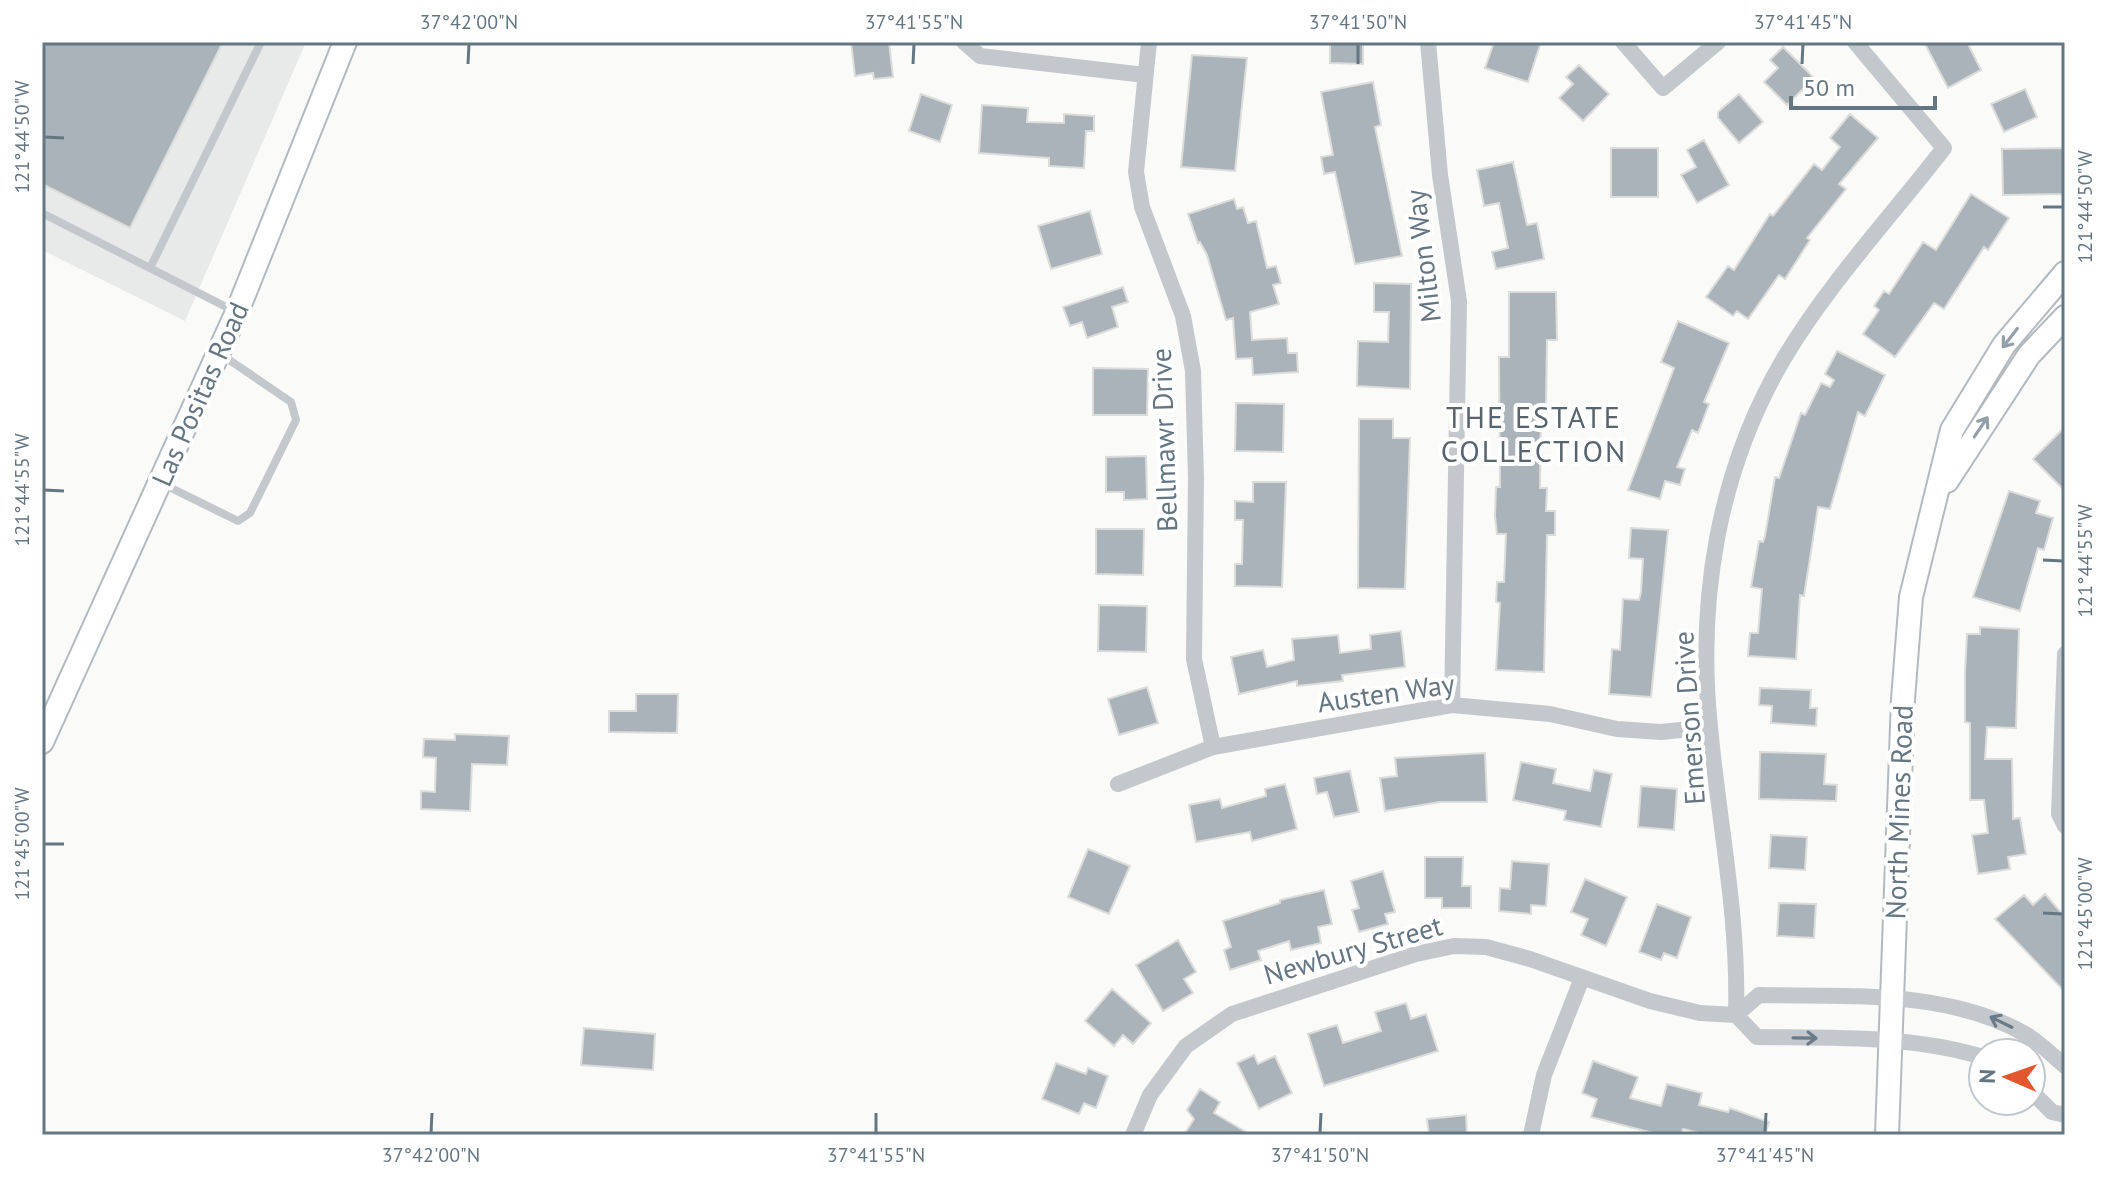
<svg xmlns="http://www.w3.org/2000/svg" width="2107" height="1177" viewBox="0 0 2107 1177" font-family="'PT Sans',sans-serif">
	<rect width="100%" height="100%" fill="#fafaf8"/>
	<path fill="#e8e9e9" d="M42,42H306L185,321L42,250Z"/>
	<path fill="#aab3b9" stroke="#dcdcda" stroke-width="2" d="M42,42H223L130,228L42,184Z
		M851,42H889L893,77L874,79L873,73L855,76Z
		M1330,42H1363V64L1330,63Z
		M1494,42H1541L1528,82L1485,68Z
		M1924,42H1967L1981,70L1948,88Z
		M1783,47L1814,78L1787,105L1764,82L1778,68L1770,60Z
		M1192,55L1247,58L1235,171L1181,167Z
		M1579,65L1609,94L1583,121L1559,98L1573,84L1566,77Z
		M1373,82L1381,125L1375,127L1402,256L1355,264L1335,172L1324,174L1321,157L1333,155L1321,92Z
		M2025,89L2037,117L2004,132L1991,104Z
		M921,94L952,105L940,142L909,131Z
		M1739,94L1763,122L1739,143L1718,118V112Z
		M982,105L1028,108L1027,122L1064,123V114L1094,116V131H1086L1084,168L1049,166V158L979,153Z
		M1850,114L1878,138L1839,184L1846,189L1807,238L1810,240L1785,279L1779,275L1748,319L1737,311L1733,316L1706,297L1728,266L1734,270L1770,214L1773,216L1814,164L1822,170L1840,147L1830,138Z
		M1704,140L1729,185L1697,203L1681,175L1696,167L1687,150Z
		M1611,148H1658V197H1611Z
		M2064,148V194L2003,195L2002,149Z
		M1513,162L1527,225L1537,223L1544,259L1496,269L1492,252L1508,248L1499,203L1484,206L1477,170Z
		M1971,194L2009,218L1988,250L1984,247L1944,309L1934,303L1895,357L1863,334L1879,310L1874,306L1884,291L1889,294L1923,242L1936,250Z
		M1234,199L1237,209L1243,207L1248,223L1256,221L1267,268L1276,266L1281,283L1273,285L1279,304L1250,312L1252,340L1287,338L1288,353H1297L1298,372L1253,375L1252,358L1236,359L1233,318L1226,320L1207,255L1200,242L1198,243L1188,214Z
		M1090,211L1102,254L1051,269L1038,226Z
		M1374,283L1411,284L1410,389L1357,386L1358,341L1388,342L1389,312H1374Z
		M1123,287L1128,302L1112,307L1118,327L1087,338L1082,322L1070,326L1063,307Z
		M1509,292H1556L1557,340H1547L1546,406L1541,405L1540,488H1547L1546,511H1555V535H1547L1544,672L1496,670L1500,603L1496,602L1497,582H1504L1506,534H1497L1495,516L1496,487H1500L1499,357H1509Z
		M1678,321L1729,343L1704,402L1709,404L1698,433L1692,430L1677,467L1685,469L1680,485L1665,481L1660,499L1628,490L1674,368L1661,362Z
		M1837,351L1885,375L1865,416L1858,412L1830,509L1818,507L1804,596L1800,595L1796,659L1748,656L1750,633H1758L1762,589L1751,587L1759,541L1763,542L1765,536L1775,477L1779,478L1801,413L1805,415L1821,383L1830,387L1834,380L1825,374Z
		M1093,368L1148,369L1147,415H1093Z
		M1236,403L1284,404L1283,452L1235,451Z
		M1359,419H1393V438H1410L1405,589L1358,588Z
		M2065,427V491L2033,459Z
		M1146,456L1147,499L1124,500V492H1106V457Z
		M1253,482H1286L1282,587L1235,586V564H1242L1243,520H1235V501L1253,502Z
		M2009,491L2040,501L2036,513L2053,518L2044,550L2038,548L2020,611L1973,597Z
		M1631,528L1668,530L1651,697L1609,694L1612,649L1620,650L1623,599L1639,600L1641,592L1643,559L1629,558Z
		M1096,529H1144L1143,575L1096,574Z
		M1099,605L1147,606L1146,652L1098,651Z
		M1980,627L2019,629L2016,728L1987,727L1985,759H2012L2013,819L2020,818L2026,854L2008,857L2010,869L1978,874L1972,835L1988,833L1984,800H1970V723L1965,722V672L1967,634H1980Z
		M1401,631L1405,667L1342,675L1343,681L1297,686V681L1239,694L1231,657L1263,650L1267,667L1294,660L1292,639L1338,635L1340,653L1371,649L1370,635Z
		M1147,687L1158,723L1119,735L1108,699Z
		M1760,688L1811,690L1810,708H1817L1816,726L1771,723L1772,706L1759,705Z
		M636,694H678L677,733L609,732V711H636Z
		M455,734L509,736L507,765L472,764L470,811L421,809V791L435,792L436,758L423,757L424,739L455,740Z
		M1760,752L1826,754L1824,784L1837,785L1836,801L1759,799Z
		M1485,753L1487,802H1440L1385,811L1380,778L1397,776L1395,758Z
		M1521,762L1556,769L1553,783L1590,791L1594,770L1612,774L1601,827L1564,820L1566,811L1513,800Z
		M1350,771L1359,812L1334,817L1327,792L1317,794L1314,778Z
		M1285,784L1297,829L1252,841L1250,832L1196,842L1189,805L1220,799L1222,808L1266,796L1265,789Z
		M1641,786L1677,789L1674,830L1638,827Z
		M1771,835L1807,837L1805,870L1769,868Z
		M1088,849L1130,866L1109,914L1068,897Z
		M1425,857H1463L1462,886H1471V908H1442V898H1425Z
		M1512,861L1549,864L1546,906L1531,905V914L1499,911L1500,888L1510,889Z
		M1383,871L1395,912L1385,914L1388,924L1359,932L1352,910L1359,908L1351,881Z
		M1585,879L1627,897L1606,946L1581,935L1588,919L1571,912Z
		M1324,890L1332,924L1318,927L1321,943L1291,950L1289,941L1258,951L1261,960L1230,970L1224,950L1231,947L1223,921L1280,903V900Z
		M2045,894L2065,917V992L1995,919L2024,895L2033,905Z
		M1779,903L1816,904L1814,938L1777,936Z
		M1657,904L1691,917L1677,958L1664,953L1661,960L1639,952Z
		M1178,940L1196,972L1184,979L1193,993L1163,1011L1136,965Z
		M1112,989L1151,1023L1133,1044L1123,1035L1114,1046L1085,1021Z
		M1406,1003L1411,1019L1426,1014L1438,1051L1324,1086L1308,1034L1337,1025L1343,1043L1381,1031L1375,1012Z
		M584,1028L655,1034L653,1070L581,1065Z
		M1254,1055L1258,1064L1275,1056L1292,1093L1259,1109L1237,1063Z
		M1593,1061L1638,1077L1630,1098L1661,1106L1667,1084L1702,1093L1699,1105L1728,1112L1730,1108L1769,1122L1765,1135H1707L1683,1129L1681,1135H1661L1591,1117L1597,1099L1582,1093Z
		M1056,1063L1086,1074L1088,1068L1108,1076L1096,1108L1084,1103L1079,1114L1042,1099Z
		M1200,1089L1220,1102L1214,1113L1251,1135H1184L1194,1119L1187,1110Z
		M1466,1115L1467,1135H1429L1427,1119Z"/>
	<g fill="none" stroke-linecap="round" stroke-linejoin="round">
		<g stroke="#b3babf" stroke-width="26">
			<path id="secondary" d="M1947,481L2029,355L2065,317
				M42,742L237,312L345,42
				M1887,1135L1903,699L1911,597L1952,430L2004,345L2065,273"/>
		</g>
		<path stroke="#c3c8cc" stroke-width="8" d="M42,213L236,312
			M150,268L261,42
			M161,483L238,521L250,513L296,420L291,402L219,353"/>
		<path stroke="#c3c8cc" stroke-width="16" d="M964,42L980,56L1145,75
			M1149,42L1136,172L1142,207L1183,316L1193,371L1196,478L1194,659L1213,747
			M1428,42L1440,175L1459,301L1452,705
			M1623,42L1663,88L1718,42
			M2065,654L2059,814L2065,826
			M1118,784L1213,747L1452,705L1550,714L1617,729L1661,732L1710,727
			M1736,1015C1739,915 1719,825 1710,727C1697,600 1718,471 1783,360C1828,284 1890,218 1944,148L1855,42
			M1736,1015L1759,995C1847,997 1948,989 2027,1035C2040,1043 2053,1056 2065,1066
			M2031,1091L2052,1112L2065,1115
			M1133,1135L1150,1095L1186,1046L1232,1014L1416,954L1454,946L1486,947L1530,959L1650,1001L1700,1013L1736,1015L1757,1037C1833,1038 1910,1035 1983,1057
			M1531,1135L1544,1075L1582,978"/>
		<use href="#secondary" stroke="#fff" stroke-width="22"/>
	</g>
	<defs><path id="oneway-shaft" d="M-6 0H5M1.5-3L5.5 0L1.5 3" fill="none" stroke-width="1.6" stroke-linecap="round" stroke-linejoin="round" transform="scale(2)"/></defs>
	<g stroke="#939fa8">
		<use href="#oneway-shaft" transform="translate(2010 338) rotate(128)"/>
		<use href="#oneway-shaft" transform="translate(1981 427) rotate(-56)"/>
	</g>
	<g stroke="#6a7a87">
		<use href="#oneway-shaft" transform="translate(2001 1022) rotate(-154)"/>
		<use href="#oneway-shaft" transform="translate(1805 1038) rotate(1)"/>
	</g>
	<path fill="none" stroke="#657683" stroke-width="3" d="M468,64L469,44M913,64L914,44M1358,64V44M1802,64L1803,44M44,137L64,138M2043,207H2063M44,490L64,491M2043,560L2063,561M44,844H64M2043,913L2063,914M431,1133L432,1113M876,1133V1113M1320,1133L1321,1113M1765,1133L1766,1113"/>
	<g text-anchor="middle" stroke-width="8" stroke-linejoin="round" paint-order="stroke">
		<g font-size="28" fill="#657683" stroke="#fff">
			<text transform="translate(1423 256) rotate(-97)" y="10">Milton Way</text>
			<text transform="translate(200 394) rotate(-66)" y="10">Las Positas Road</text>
			<text transform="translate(1164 440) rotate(-92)" y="10">Bellmawr Drive</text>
			<text transform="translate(1386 693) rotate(-8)" y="10">Austen Way</text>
			<text transform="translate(1689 718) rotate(-94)" y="10">Emerson Drive</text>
			<text transform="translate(1899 812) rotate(-88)" y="10">North Mines Road</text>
			<text transform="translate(1353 950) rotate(-16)" y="10">Newbury Street</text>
		</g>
		<g font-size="30" letter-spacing="2" fill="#57646e" stroke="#fff">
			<text x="1534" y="428">THE ESTATE<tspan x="1534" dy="34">COLLECTION</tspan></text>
		</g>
	</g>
	<rect width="2107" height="1177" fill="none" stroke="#ffffff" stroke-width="88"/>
	<g transform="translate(2007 1077) rotate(272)"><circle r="38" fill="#ffffff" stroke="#c1c8cd" stroke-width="2"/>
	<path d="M0-6L14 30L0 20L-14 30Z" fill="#e4572e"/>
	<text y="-12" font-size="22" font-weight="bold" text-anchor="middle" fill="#657683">N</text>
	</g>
	<path d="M1791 96v12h144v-12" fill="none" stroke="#657683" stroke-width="4"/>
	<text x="1803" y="96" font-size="24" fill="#657683" stroke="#ffffff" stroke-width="6" paint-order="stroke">50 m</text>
	<rect x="44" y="44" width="2019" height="1089" fill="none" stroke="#657683" stroke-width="3"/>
	<g font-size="20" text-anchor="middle" fill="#657683">
		<text x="469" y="29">37°42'00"N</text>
		<text x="914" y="29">37°41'55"N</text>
		<text x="1358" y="29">37°41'50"N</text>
		<text x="1803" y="29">37°41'45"N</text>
		<text transform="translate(22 137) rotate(-90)" y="7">121°44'50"W</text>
		<text transform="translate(2085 207) rotate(-90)" y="7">121°44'50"W</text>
		<text transform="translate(22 490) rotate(-90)" y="7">121°44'55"W</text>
		<text transform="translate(2085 561) rotate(-90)" y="7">121°44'55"W</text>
		<text transform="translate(22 844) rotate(-90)" y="7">121°45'00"W</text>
		<text transform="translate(2085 914) rotate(-90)" y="7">121°45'00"W</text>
		<text x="431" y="1162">37°42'00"N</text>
		<text x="876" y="1162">37°41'55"N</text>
		<text x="1320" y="1162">37°41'50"N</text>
		<text x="1765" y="1162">37°41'45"N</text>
	</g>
</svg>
